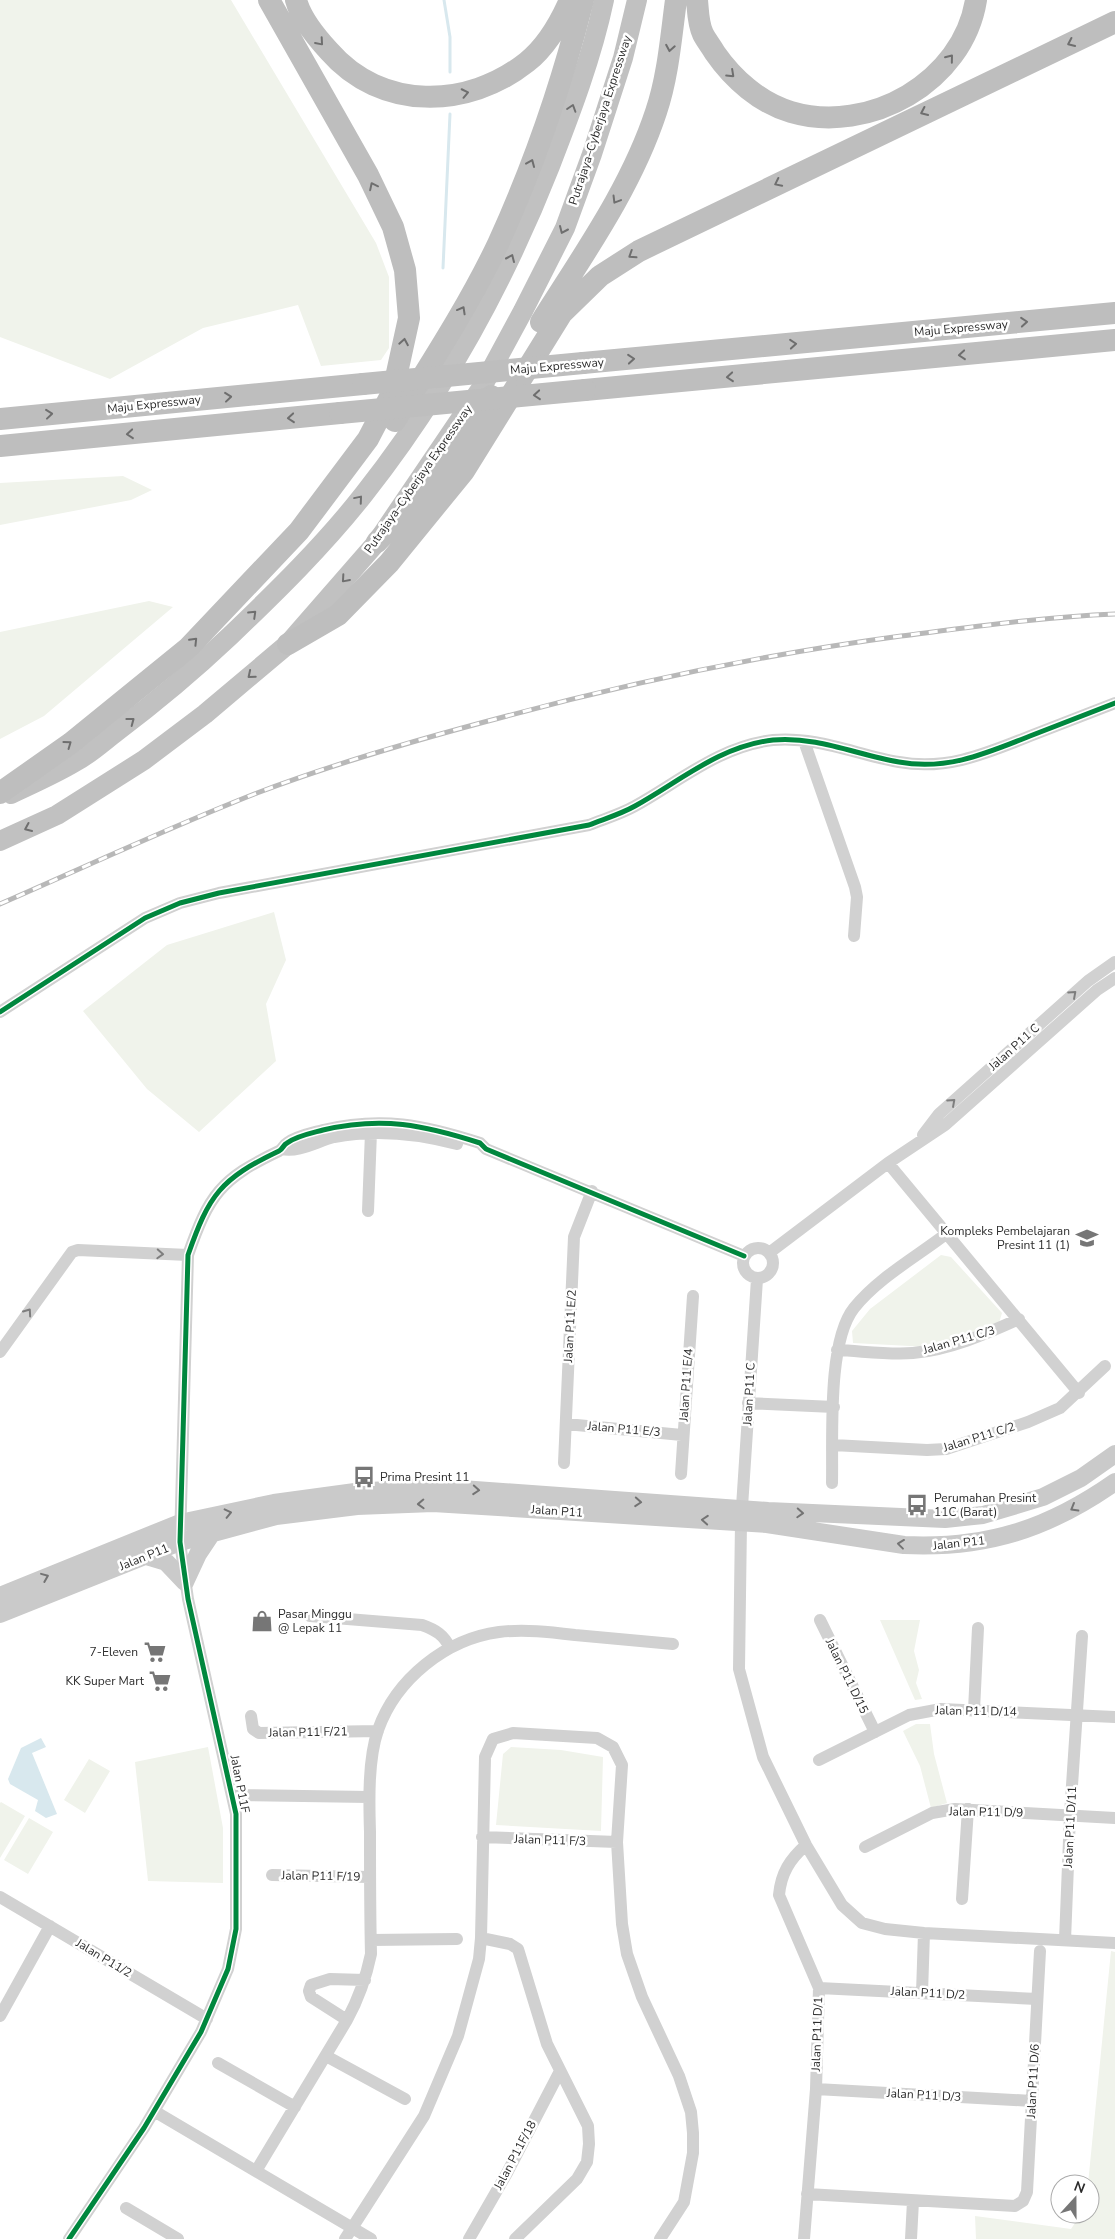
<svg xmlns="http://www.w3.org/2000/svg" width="1115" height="2239" viewBox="0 0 1115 2239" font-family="'Nunito Sans',sans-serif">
	<rect width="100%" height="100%" fill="#fff"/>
	<path fill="#f0f3eb" d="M0,0H231L376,243L389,277V348L381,360L321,366L298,305L203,328L110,379L0,337Z
		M123,476L152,490L131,500L0,525V483Z
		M149,601L173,607L44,716L0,739V632Z
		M274,912L286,960L266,1004L276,1061L199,1132L147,1089L83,1011L167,945Z
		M941,1255L951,1257L1002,1313L999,1323L929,1347L853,1343L852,1331L870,1309Z
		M880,1620H920L914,1651L919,1670L916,1683L922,1699L915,1700Z
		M916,1724H930L934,1754L947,1803L931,1808L920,1766L903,1731Z
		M208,1747L223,1828V1883L148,1881L135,1762Z
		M511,1747L561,1750L603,1757L601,1831L496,1825L503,1754Z
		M89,1759L110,1771L85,1813L64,1800Z
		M1,1802L25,1816L0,1858V1803Z
		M29,1818L53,1832L28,1874L4,1860Z
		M1111,1951L1115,1952V2239H976L975,2216L1071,2229L1081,2214H1090L1088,2184Z"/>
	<path fill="#d8e8ee" d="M41,1738L46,1747L32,1753L57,1814L46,1818L35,1811L38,1800L10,1784L8,1779L21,1748Z"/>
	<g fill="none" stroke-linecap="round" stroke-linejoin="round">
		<path stroke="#d8e8ee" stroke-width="3" d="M444,0L450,37V72
			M443,268L450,114"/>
		<path stroke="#d1d1d1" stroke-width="12" d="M804,741L855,887L857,897L854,936
			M0,1012L145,918L180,903L219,893L589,825C604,819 621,814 635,806C680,781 720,746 773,740C817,736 857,755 899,762C947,771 987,753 1030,736C1059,725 1087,714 1115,703
			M923,1135L939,1114L1088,981L1115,962
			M282,1149C298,1153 318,1141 334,1137C376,1129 416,1133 457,1144
			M888,1163L1079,1393
			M368,1211L371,1132
			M743 1263a15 15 0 1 1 30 0a15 15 0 1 1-30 0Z
			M769,1253L888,1163L945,1125L1097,990L1115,978
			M757,1279L741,1522L739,1669L763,1757L806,1845L842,1905L862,1923L885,1929L924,1933L1115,1943
			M837,1350C862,1351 888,1355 913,1353C949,1350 986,1334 1019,1319
			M0,1352L72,1252L78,1250L188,1255
			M748,1403L834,1407
			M566,1424L682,1435
			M833,1445L927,1450L946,1449L1028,1422L1060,1408L1105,1366
			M564,1463L574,1237L592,1191
			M681,1474L693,1296
			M832,1483C833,1438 827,1342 854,1308C878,1278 916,1257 946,1234
			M310,1616L422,1625C436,1630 444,1635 450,1648
			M820,1620L875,1732
			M974,1710L978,1628
			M251,1716L253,1729L259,1733L378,1731
			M819,1760L909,1715L941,1709L1115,1717
			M233,1795L369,1797
			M482,1837L617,1842
			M865,1847L932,1813L955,1809L1115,1818
			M272,1875L370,1877
			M0,1897L207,2019
			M962,1899L968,1809
			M481,1938L510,1944L518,1949L547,2044L588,2126L589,2144L587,2162L577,2179L515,2239
			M371,1940L457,1939
			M1065,1940L1070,1815L1082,1636
			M819,1988L1037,1999
			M922,1993L924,1933
			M0,2016L50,1926
			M347,2020L311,1997L309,1991L311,1985L330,1979L365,1980
			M326,2056L405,2099
			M218,2063L295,2107
			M816,2089L1032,2101
			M154,2111L371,2239
			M256,2171L347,2020C359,1998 366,1978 371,1954C370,1913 370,1873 370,1832C369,1801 368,1759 378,1730C396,1679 446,1639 499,1632C524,1629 550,1632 575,1635C607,1638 640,1641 673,1644
			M807,2194L1015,2206L1023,2201L1027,2192L1040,1951
			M126,2208L178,2239
			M69,2239L144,2128L201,2032L228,1969L236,1929V1814L188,1599L180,1542L188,1255C209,1195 220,1179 279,1151C283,1149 283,1145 287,1143C296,1136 312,1133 323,1130C382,1116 424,1125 480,1143L486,1149L744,1256
			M345,2239L424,2116L458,2036L479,1959L481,1938L485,1757L493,1739L513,1733L597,1738L613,1747L622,1765L617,1842L622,1924L627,1954L642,1997L679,2076L691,2112L693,2133V2153L684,2202L660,2239
			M469,2239L507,2173L560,2071
			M804,2239L816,2089L819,1988L779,1895C781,1873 790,1859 806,1845
			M911,2239L913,2201"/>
		<path stroke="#cacaca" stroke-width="18" d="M146,1556L166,1562L185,1582
			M185,1582L198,1554L212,1533
			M0,1596L180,1523L274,1503L355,1492L434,1487L768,1511L945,1519L983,1515L1043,1497L1081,1478L1115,1454
			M0,1614L180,1542L276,1516L357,1506L433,1503L767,1524L904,1545C986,1549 1048,1529 1115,1482"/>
		<path stroke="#c1c1c1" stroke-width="20" d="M11,794C32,784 55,774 75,762C90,754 103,742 116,732C156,702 194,670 230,636C277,591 324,545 364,494C442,395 504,283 550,166C571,112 592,57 604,0
			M0,841L57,815L144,760L205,714L288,644L377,542L482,387L523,311L565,228L592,154L623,58L637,0"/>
		<path stroke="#bebebe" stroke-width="22" d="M296,0C301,19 316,37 329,51C381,111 468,109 527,62C547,46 560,23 570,0
			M697,0C698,10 698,24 703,34C706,40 711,46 715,53C733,79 760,103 791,112C869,135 963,82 976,0
			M541,322C583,255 631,188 656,112C668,77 671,37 676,0
			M583,363L1115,313
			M585,390L1115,340
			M0,419L363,384
			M395,421C431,363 469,305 498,244C534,165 562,84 583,0
			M0,446L340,413
			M377,542L436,479L491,396
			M288,644L338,615L389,563L464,471L562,313L600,276L639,251L1115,22
			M0,793L71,743L188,648L299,531L368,439L393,391L409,318L405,270L393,227L368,175L269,0"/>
		<g stroke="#b8b8b8" stroke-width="5">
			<path id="rail" d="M0,904C85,867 170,827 257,793C338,762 423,738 507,716C637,681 767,654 901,636C972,627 1043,617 1115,614"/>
		</g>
		<use href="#rail" stroke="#fff" stroke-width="3" stroke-dasharray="9" stroke-linecap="butt"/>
		<path stroke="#bebebe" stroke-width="22" d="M363,384L583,363
			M340,413L585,390"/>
		<g stroke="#fff" stroke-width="8">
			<path id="cycleway" d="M0,1012L145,918L180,903L219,893L589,825C604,819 621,814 635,806C680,781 720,746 773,740C817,736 857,755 899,762C947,771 987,753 1030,736C1059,725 1087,714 1115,703
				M69,2239L144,2128L201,2032L228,1969L236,1929V1814L188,1599L180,1542L188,1255C209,1195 220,1179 279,1151C283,1149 283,1145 287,1143C296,1136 312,1133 323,1130C382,1116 424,1125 480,1143L486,1149L744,1256"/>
		</g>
		<use href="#cycleway" stroke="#00873e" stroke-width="5"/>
	</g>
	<defs><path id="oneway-chevron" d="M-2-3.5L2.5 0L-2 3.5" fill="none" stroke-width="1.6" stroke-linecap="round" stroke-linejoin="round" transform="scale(1.25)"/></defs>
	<g stroke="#6e6e6e">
		<use href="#oneway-chevron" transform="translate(320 42) rotate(49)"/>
		<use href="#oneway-chevron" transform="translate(1071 43) rotate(155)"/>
		<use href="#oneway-chevron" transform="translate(670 48) rotate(100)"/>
		<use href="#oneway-chevron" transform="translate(950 58) rotate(-51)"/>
		<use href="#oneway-chevron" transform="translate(731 74) rotate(43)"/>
		<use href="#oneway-chevron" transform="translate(465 93) rotate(-12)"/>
		<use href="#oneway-chevron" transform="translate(924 112) rotate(155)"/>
		<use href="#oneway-chevron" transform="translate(531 163) rotate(-67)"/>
		<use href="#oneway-chevron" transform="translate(778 183) rotate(154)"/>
		<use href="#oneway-chevron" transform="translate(373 186) rotate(-116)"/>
		<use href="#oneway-chevron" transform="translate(616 200) rotate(121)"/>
		<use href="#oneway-chevron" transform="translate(632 255) rotate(147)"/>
		<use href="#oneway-chevron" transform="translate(462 310) rotate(-61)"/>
		<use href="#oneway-chevron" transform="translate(1024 322) rotate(-5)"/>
		<use href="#oneway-chevron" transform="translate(404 342) rotate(-80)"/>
		<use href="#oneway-chevron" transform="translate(793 344) rotate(-5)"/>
		<use href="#oneway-chevron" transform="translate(962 355) rotate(175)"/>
		<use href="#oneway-chevron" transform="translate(631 359) rotate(-5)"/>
		<use href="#oneway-chevron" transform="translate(730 377) rotate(175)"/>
		<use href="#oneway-chevron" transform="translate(537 395) rotate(175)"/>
		<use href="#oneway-chevron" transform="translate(228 397) rotate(-6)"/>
		<use href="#oneway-chevron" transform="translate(49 414) rotate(-6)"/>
		<use href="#oneway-chevron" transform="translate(291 418) rotate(175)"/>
		<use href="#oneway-chevron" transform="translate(130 434) rotate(175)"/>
		<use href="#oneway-chevron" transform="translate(194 641) rotate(-46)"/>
		<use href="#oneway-chevron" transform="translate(68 744) rotate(-36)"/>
	</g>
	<g stroke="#6f6f6f">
		<use href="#oneway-chevron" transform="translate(572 108) rotate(-72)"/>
		<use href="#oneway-chevron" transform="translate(563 230) rotate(114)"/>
		<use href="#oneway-chevron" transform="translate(511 258) rotate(-66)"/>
		<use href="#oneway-chevron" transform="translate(359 499) rotate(-50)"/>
		<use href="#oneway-chevron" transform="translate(345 579) rotate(131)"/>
		<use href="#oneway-chevron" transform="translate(253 614) rotate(-44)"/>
		<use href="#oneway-chevron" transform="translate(251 675) rotate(140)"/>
		<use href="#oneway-chevron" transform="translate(131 721) rotate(-37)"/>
		<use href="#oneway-chevron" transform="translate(28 828) rotate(156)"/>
	</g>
	<g stroke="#7e7e7e">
		<use href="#oneway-chevron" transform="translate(1073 994) rotate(-42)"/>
		<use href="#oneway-chevron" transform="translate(952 1102) rotate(-42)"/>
		<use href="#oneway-chevron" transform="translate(160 1254) rotate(3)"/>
		<use href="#oneway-chevron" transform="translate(28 1312) rotate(-55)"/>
	</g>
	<g stroke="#737373">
		<use href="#oneway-chevron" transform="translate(476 1490) rotate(4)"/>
		<use href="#oneway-chevron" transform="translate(638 1502) rotate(4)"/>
		<use href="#oneway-chevron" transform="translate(421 1504) rotate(178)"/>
		<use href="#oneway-chevron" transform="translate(1074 1508) rotate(150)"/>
		<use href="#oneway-chevron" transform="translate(228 1513) rotate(-13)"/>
		<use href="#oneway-chevron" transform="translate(800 1513) rotate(3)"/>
		<use href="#oneway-chevron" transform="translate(705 1520) rotate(-176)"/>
		<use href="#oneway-chevron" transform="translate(901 1544) rotate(-173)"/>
		<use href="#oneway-chevron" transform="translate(45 1577) rotate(-22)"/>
	</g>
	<defs>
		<g id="school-bare" transform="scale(1.725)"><path d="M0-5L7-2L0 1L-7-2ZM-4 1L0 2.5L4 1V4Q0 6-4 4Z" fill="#767676" stroke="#fff" stroke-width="2.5" paint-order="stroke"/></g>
		<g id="bus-bare" transform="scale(1.725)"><path d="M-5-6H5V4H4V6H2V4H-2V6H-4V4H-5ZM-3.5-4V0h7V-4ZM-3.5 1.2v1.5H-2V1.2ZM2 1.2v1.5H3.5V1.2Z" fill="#767676" stroke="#fff" stroke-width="2.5" paint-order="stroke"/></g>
		<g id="shop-bare" transform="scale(1.725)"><path d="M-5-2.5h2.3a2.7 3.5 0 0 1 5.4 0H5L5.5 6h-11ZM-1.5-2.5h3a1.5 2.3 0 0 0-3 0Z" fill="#767676" stroke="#fff" stroke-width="2.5" paint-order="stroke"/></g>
		<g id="supermarket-bare" transform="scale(1.725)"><path d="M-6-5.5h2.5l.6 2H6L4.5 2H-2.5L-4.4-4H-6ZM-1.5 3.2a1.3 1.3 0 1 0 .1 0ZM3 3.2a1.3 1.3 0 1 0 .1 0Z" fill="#767676" stroke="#fff" stroke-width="2.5" paint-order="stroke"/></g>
	</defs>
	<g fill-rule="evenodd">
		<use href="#school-bare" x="1087" y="1238"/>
		<use href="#bus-bare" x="364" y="1477"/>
		<use href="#bus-bare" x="917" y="1505"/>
		<use href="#shop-bare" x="262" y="1621"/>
		<use href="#supermarket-bare" x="155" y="1652"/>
		<use href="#supermarket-bare" x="160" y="1681"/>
	</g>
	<g text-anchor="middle" stroke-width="5" stroke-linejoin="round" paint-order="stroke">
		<g font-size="12" fill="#2c2c2c" stroke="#fff">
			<text transform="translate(600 120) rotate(-72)" y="4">Putrajaya–Cyberjaya Expressway</text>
			<text transform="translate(961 328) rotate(-5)" y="4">Maju Expressway</text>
			<text transform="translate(557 366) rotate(-5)" y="4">Maju Expressway</text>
			<text transform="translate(154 404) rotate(-6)" y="4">Maju Expressway</text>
			<text transform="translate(418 479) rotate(-55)" y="4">Putrajaya–Cyberjaya Expressway</text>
			<text transform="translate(1014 1047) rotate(-42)" y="4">Jalan P11 C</text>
			<text transform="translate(570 1326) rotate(-87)" y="4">Jalan P11 E/2</text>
			<text transform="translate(959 1340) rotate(-16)" y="4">Jalan P11 C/3</text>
			<text transform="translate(686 1385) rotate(-86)" y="4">Jalan P11 E/4</text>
			<text transform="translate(749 1394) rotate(-87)" y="4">Jalan P11 C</text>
			<text transform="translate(624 1429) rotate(5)" y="4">Jalan P11 E/3</text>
			<text transform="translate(979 1437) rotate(-17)" y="4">Jalan P11 C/2</text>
			<text transform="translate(557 1511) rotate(4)" y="4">Jalan P11</text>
			<text transform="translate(959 1543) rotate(-6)" y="4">Jalan P11</text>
			<text transform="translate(144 1557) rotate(-22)" y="4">Jalan P11</text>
			<text transform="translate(847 1676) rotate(64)" y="4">Jalan P11 D/15</text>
			<text transform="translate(976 1711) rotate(1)" y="4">Jalan P11 D/14</text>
			<text transform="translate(308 1732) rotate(-1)" y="4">Jalan P11 F/21</text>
			<text transform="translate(240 1784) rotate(79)" y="4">Jalan P11F</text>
			<text transform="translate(986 1812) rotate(1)" y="4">Jalan P11 D/9</text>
			<text transform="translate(1070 1827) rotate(-87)" y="4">Jalan P11 D/11</text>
			<text transform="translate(550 1840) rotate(2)" y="4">Jalan P11 F/3</text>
			<text transform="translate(321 1876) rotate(1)" y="4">Jalan P11 F/19</text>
			<text transform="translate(104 1958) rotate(31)" y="4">Jalan P11/2</text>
			<text transform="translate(928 1993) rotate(3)" y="4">Jalan P11 D/2</text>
			<text transform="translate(817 2034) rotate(-88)" y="4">Jalan P11 D/1</text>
			<text transform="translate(1033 2081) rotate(-87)" y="4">Jalan P11 D/6</text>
			<text transform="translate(924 2095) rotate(3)" y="4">Jalan P11 D/3</text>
			<text transform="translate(515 2155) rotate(-62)" y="4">Jalan P11F/18</text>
		</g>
		<g font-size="12" fill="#2c2c2c" stroke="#fff" text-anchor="end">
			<text x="1070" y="1235">Kompleks Pembelajaran<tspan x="1070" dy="14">Presint 11 (1)</tspan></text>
			<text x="380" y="1481" text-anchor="start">Prima Presint 11</text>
			<text x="934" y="1502" text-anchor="start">Perumahan Presint<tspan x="934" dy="14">11C (Barat)</tspan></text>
			<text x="278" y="1618" text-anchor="start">Pasar Minggu<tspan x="278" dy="14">@ Lepak 11</tspan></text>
			<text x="138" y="1656">7-Eleven</text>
			<text x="144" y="1685">KK Super Mart</text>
		</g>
	</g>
	<g transform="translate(1075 2199) rotate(21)"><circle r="24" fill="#ffffff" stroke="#ababab"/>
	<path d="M0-4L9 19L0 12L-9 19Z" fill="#767676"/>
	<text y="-8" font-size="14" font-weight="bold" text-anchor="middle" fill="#2c2c2c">N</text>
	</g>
</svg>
